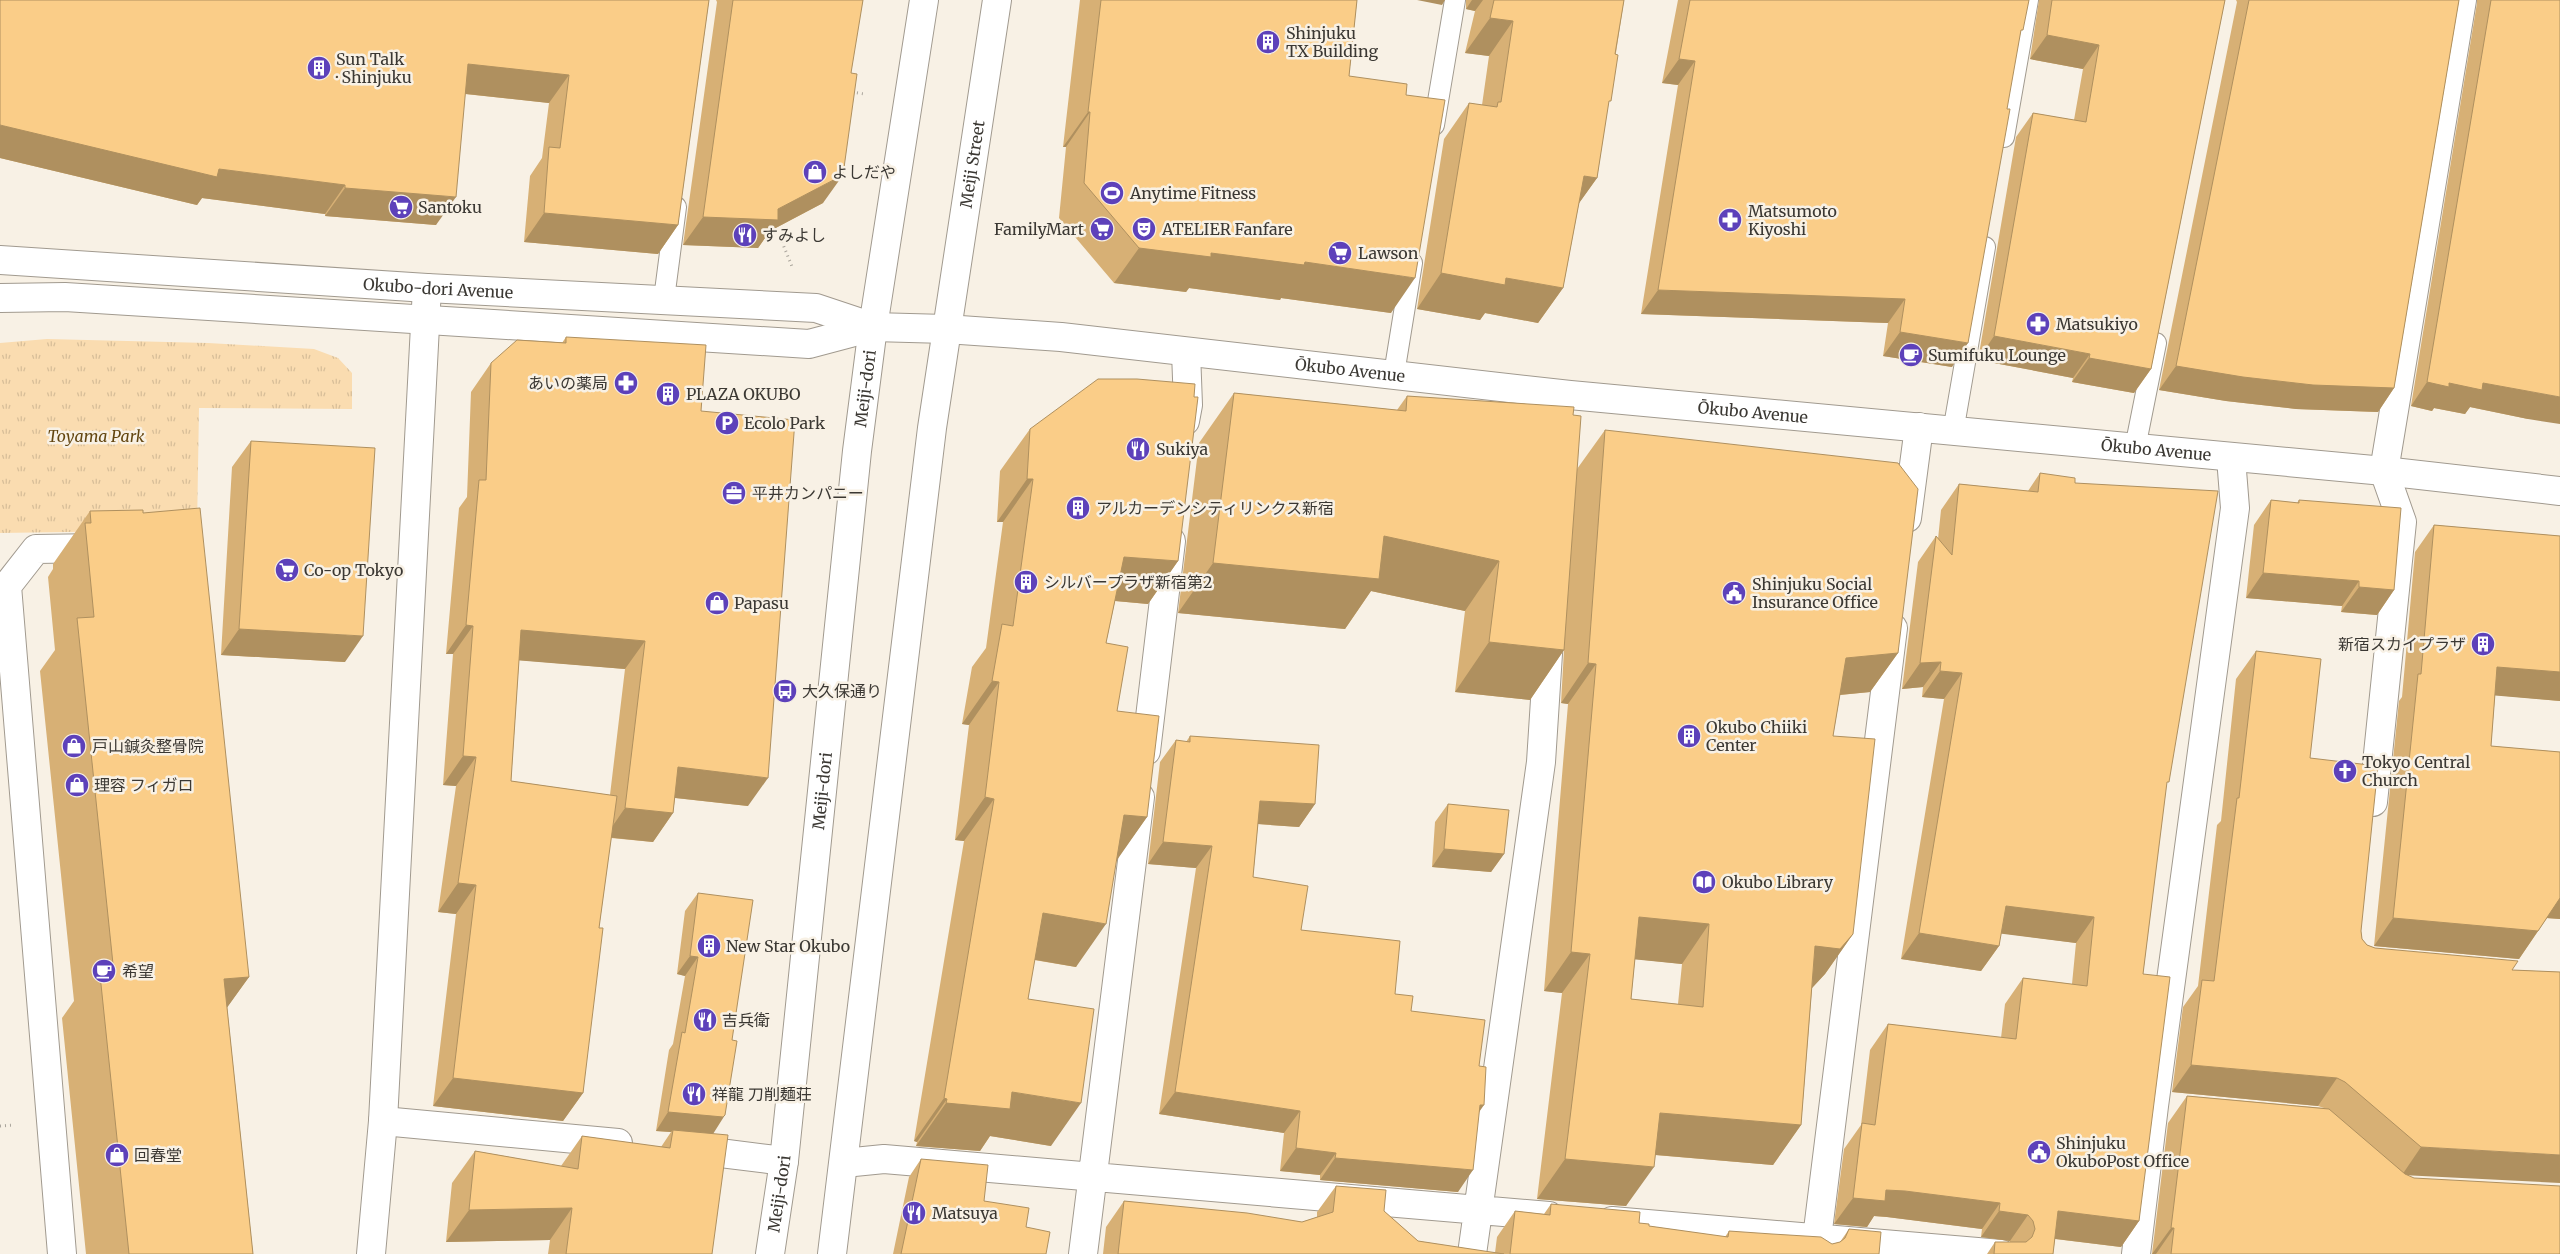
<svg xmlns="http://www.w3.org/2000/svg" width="2560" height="1254" viewBox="0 0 2560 1254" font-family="Merriweather,'Noto Sans JP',serif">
	<defs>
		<pattern id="park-tufts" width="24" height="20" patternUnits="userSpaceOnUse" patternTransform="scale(1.25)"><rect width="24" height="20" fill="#fadcb0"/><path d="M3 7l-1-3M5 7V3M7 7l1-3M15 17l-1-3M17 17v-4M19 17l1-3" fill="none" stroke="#d7be98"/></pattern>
	</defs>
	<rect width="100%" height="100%" fill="#f8f1e5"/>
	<path fill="url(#park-tufts)" d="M47,339L208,343L314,349L338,358L352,373V409L199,408L197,530L0,533V343Z"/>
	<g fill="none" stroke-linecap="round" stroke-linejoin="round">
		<g stroke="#a19a8f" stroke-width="22">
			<path id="service" d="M1434,125L1455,0
				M2004,137L2028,0
				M664,299L676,207
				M1394,374L1412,263
				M1953,432L1985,247
				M2135,448L2156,343"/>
		</g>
		<g stroke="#a19a8f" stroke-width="30">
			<path id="pedestrian" d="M62,1254L7,586L36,549L100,548"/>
		</g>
		<g stroke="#a19a8f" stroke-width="30">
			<path id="minor" d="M1185,421L1188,405L1186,352
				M1907,518L1919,427
				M1146,751L1171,541
				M2373,802L2402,522L2384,471L2462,0
				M383,1121L618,1143
				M688,1149L784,1161
				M844,1163L884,1159L1549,1216
				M1612,1221L2001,1254
				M1083,1254L1140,797
				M1472,1254L1541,762L1549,638
				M1815,1254L1893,628
				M2136,1254L2154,1106L2235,508L2231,458"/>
		</g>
		<g stroke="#a19a8f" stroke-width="30">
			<path id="tertiary" d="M371,1254L383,1121L427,288"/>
		</g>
		<g stroke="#a19a8f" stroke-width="30">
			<g id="secondary">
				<path id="s1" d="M0,260L427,288L816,308L873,327"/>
				<path id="s2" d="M0,298L65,297L809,344L873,327L946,329L1061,337L1570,395L2384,471L2560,491"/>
			</g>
		</g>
		<g stroke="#a19a8f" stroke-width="30">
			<g id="primary">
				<path id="s3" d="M770,1254L784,1161L857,451L873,327L924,0"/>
				<path id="s4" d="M832,1254L932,428L997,0"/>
			</g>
		</g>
		<path stroke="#aba69d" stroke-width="3" stroke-dasharray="1 4" stroke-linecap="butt" d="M852,92L864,94
			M780,237L793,269
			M0,1126L14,1125"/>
		<use href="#service" stroke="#fff" stroke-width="20"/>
		<use href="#pedestrian" stroke="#fff" stroke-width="28"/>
		<use href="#minor" stroke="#fff" stroke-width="28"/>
		<use href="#tertiary" stroke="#fff" stroke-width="28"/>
		<use href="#secondary" stroke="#fff" stroke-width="28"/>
		<use href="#primary" stroke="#fff" stroke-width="28"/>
	</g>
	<path fill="#d7b075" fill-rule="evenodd" d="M709,0L678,225L658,254L524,242L530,176L542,158L549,103L465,94L436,225L325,216V214L202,198L197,205L0,158Z
		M716,0H863L823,203L770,231L758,248L683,245L717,2Z
		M1080,0H1357L1349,76L1406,95L1391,313L1281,298L1280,300L1189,288L1186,292L1114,283L1059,218L1066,147H1063Z
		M1466,0H1624L1597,178L1579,203L1563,288L1538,323L1485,313L1480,320L1417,309L1444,139L1469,103L1482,105L1489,56L1465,53L1475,11L1466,9Z
		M1678,0H2029L2020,35L1952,367L1883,356L1888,323L1641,314L1678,85L1662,83Z
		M2039,0H2225L2151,369L2134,393L2072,382L2073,378L1978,360L2016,137L2033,113L2074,120L2083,69L2030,59Z
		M2236,0H2459L2394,388L2378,412L2296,409L2226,401L2159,390L2237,2Z
		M2477,0H2560L2528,419L2470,407L2465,414L2434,408L2432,411L2411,406L2477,3Z
		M566,337L701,411L748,806L675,798L673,813L653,842L611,838L599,928L583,1093L563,1121L433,1106L456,914L438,912L456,786L443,785L453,654H446L459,508L467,497L471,392L491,363L562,343ZM519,660L625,669L610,795L511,781Z
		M1234,393L1397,410L1407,396L1573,415L1577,469L1605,430L1898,653L1870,692L1840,695L1833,736L1853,934L1825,974L1812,988L1801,1125L1773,1165L1655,1155L1626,1206L1537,1199L1562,993L1544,991L1568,704L1561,703L1564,650L1530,700L1455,692L1465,611L1371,591L1345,629L1178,613L1199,443ZM1635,959L1682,964L1678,1004L1631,999Z
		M1030,429L1178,561L1148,604L1115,601L1106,643L1117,711L1147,817L1116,860L1076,967L1034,960L1028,999L1051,1146L990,1136L980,1151L916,1146L917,1142L914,1141L964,841L955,840L969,725L962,724L972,667L986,648L1003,522H997L1000,471Z
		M251,441L345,662L221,655L232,467Z
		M2040,473L2075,483L2166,785L2143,974L2139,1221L2121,1247L2055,1239L2053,1254H1987L1995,1242H2010V1241L1981,1237L1982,1229L1887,1217L1874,1216L1867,1227L1834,1224L1844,1149L1861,1125L1870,1050L1888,1024L2001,1038L2005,1004L2023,978L2072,984L2076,943L2001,933L1999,946L1981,971L1901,959L1944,699L1922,697L1923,687L1902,689L1918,562L1936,536L1938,539L1941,510L1959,484L2028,491Z
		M2271,500L2297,503L2299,500L2394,590L2377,615L2341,612L2342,606L2246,598L2254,525Z
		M90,511L249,977L227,1007L253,1254H86L62,1018L74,1001L40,671L55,650L48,577L53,569V564Z
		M2434,525L2560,536V701L2495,695L2491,746L2560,752V919L2547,918L2519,959L2374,946L2399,701L2402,697L2415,552Z
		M2256,651L2310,758L2361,931L2362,939L2367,945L2375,948L2512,970L2560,972L2406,1175L2560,1254H2152L2168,1123L2187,1096L2324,1108L2318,1106L2172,1092L2183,1007L2198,986L2217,825L2221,821L2236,679Z
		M1190,736L1315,804L1299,827L1258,824L1253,877L1301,930L1395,994L1411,1011L1479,1066V1112L1458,1192L1320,1180V1175L1280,1171L1284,1133L1159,1114L1196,868L1148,864L1160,762L1176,740L1186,742Z
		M1448,804L1504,854L1491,872L1432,867L1435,822Z
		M698,893L713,1134L712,1254H548L550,1240L446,1242L452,1183L475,1151L561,1166L582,1136L661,1147L671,1132L656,1131L669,1050L673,1044L685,976L677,974L685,911Z
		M921,1159L984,1201L1026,1227L1046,1254H893L909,1177Z
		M1336,1186L1384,1211L1418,1241L1495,1253L1497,1237L1515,1211L1544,1214L1551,1204L1639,1223L1649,1226L1725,1237L1729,1231L1832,1244L1840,1242L1849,1229L1879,1254H1103L1106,1227L1124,1201L1302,1222L1317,1217V1212Z"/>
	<path fill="#af905f" d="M1417,0H1445L1442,5Z
		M1472,0H1483L1475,11L1466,9Z
		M1490,18L1513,21L1489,56L1465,53Z
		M2047,35L2099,45L2083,69L2030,59Z
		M1679,59L1695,61L1678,85L1662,83Z
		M468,64L569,75L549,103L448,92Z
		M1088,112H1090L1066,147H1063Z
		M0,125L219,169L345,185L325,214L202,198L197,205L0,158Z
		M843,175L823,203L770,231L758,248L683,245L703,217L778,209Z
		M1584,176L1597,178L1572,213Z
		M345,188L456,197L436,225L325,216Z
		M544,213L678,225L658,254L524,242Z
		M1139,248L1211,253L1305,262L1415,278L1391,313L1281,298L1280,300L1189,288L1186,292L1114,283Z
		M1441,273L1506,278L1563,288L1538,323L1485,313L1480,320L1417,309Z
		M1658,290L1905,299L1888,323L1641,314Z
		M1900,332L1968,343L1952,367L1883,356Z
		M1994,336L2090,354L2073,378L1978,360Z
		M2089,358L2151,369L2134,393L2072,382Z
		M2176,366L2394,388L2378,412L2296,409L2226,401L2159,390Z
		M2427,382L2449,383H2483L2560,397V424L2528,419L2470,407L2465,414L2434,408L2432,411L2411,406Z
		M1027,479H1033L1003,522H997Z
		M1384,536L1499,561L1465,611L1371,591L1345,629L1178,613L1213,563Z
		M1124,557L1178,561L1148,604L1094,599Z
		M2263,573L2359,581L2342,606L2246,598Z
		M2359,587L2394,590L2377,615L2341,612Z
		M466,625L473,626L453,654H446Z
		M239,629L363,636L345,662L221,655Z
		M521,630L645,641L625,669L501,659Z
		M1489,642L1564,650L1530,700L1455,692Z
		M1898,653L1870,692L1818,697L1846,658Z
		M1941,662L1923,687L1902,689L1920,663Z
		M1588,663L1596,664L1568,704L1561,703Z
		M2497,667L2560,672V701L2478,694Z
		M1940,671L1962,673L1944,699L1922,697Z
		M992,681L999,682L969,725L962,724Z
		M463,756L476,757L456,786L443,785Z
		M678,767L768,778L748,806L658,796Z
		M985,797L994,799L964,841L955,840Z
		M1260,801L1315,804L1299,827L1244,823Z
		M625,808L673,813L653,842L605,837Z
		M1124,815L1147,817L1117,860L1094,857Z
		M1163,842L1212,846L1196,868L1148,864Z
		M1444,849L1504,854L1491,872L1432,867Z
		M458,883L476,885L456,914L438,912Z
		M2560,897V919L2546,918Z
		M2006,906L2094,917L2076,943L1988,932Z
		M1043,913L1106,924L1076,967L1013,956Z
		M1639,917L1709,924L1682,964L1611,957Z
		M2393,918L2538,931L2519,959L2374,946Z
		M1919,933L1999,946L1981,971L1901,959Z
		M1853,934L1825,974L1812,988L1815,946Z
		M1571,952L1590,954L1562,993L1544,991Z
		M690,956L698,957L685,976L677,974Z
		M249,977L211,1030L224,979Z
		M2191,1065L2337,1078L2318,1106L2172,1092Z
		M453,1078L583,1093L563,1121L433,1106Z
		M1012,1092L1081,1103L1051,1146L990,1136L980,1151L916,1146L946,1103Z
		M1175,1092L1300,1111L1284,1133L1159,1114Z
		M944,1098L947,1099L917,1142L914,1141Z
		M1480,1105H1484L1468,1128Z
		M668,1112L725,1115L713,1134L673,1130L671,1132L656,1131Z
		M1660,1113L1801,1125L1773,1165L1633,1153Z
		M2421,1147L2560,1155V1183L2402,1175Z
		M1296,1148L1336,1153L1320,1175L1280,1171Z
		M1335,1158L1473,1170L1458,1192L1320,1180Z
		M1565,1159L1654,1167L1626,1206L1537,1199Z
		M1886,1190L1905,1191L2000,1203L1982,1229L1887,1217L1874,1216L1867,1227L1834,1224L1853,1198Z
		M572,1208L550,1240L446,1242L469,1210Z
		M1999,1211L2028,1215L2010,1241L1981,1237Z
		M2058,1211L2139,1221L2121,1247L2040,1237Z
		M2171,1228H2174L2156,1254H2152Z"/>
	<path fill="#facd88" stroke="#af905f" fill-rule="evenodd" d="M0,0H709L678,225L544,213L549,147L560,148L569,75L468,64L456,197L345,188V185L219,169L217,177L0,125Z
		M733,0H863L851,73L857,74L843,175L778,209V220L703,217Z
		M1101,0H1357L1349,76L1407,84L1406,95L1445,100L1415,278L1305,262L1304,265L1211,253V257L1139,248L1084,183L1090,112H1088Z
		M1494,0H1624L1615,54L1618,55L1611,101H1609L1597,178L1584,176L1563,288L1506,278L1505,285L1441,273L1469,103L1497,107L1498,102H1501L1513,21L1490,18Z
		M1690,0H2029L2023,30H2021L2007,109H2010L1968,343L1900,332L1905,299L1658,290L1695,61L1679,59Z
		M2052,0H2225L2151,369L2089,358L2090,354L1994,336L2033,113L2086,122L2099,45L2047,35Z
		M2249,0H2459L2394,388L2313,385L2243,377L2176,366Z
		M2491,0H2560V397L2483,383L2482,390L2449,383V387L2427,382Z
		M566,337L706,345L701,411L795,420L768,778L678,767L673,813L625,808L645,641L521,630L511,781L617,796L599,928H603L583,1093L453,1078L476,885L458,883L476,757L463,756L473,626L466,625L479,480H486L491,363L517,340L566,343Z
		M1098,379H1137L1195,384L1194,397H1198L1178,561L1124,557L1106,643L1128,647L1117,711L1159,716L1147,817L1124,815L1106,924L1043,913L1028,999L1094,1009L1081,1103L1012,1092L1010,1109L946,1103L947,1099L944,1098L994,799L985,797L999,682L992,681L1002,624L1013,626L1033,479H1027L1030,429Z
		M1234,393L1406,411L1407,396L1574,407L1573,415L1581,416L1564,650L1489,642L1499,561L1384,536L1379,579L1213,563Z
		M1605,430L1898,463L1918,489L1898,653L1846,658L1833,736L1875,739L1853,934L1840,949L1815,946L1801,1125L1660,1113L1654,1167L1565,1159L1590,954L1571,952L1596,664L1588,663ZM1639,917L1709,924L1703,1007L1631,999Z
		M251,441L375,448L363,636L239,629Z
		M2040,473L2075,478V483L2218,491L2169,782H2167L2143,974L2170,977L2139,1221L2058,1211L2053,1254H1994L1995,1242H2026L2032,1237L2035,1229L2033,1221L2028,1215L1999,1211L2000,1203L1905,1191L1886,1190L1885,1201L1853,1198L1862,1123L1875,1125L1888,1024L2016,1039L2023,978L2087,986L2094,917L2006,906L1999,946L1919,933L1962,673L1940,671L1941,662L1920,663L1936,536L1952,555L1959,484L2038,492Z
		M2271,500L2299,503V500L2401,508L2394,590L2359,587V581L2263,573Z
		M200,508L249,977L224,979L253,1254H129L99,965L113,964L77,618L94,617L85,523H91L90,511L143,510V513Z
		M2434,525L2560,536V672L2497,667L2491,746L2560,752V898L2538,931L2393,918L2418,674H2421Z
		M2256,651L2321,659L2310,758L2378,766L2361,931L2362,939L2367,945L2375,948L2518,961L2512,970L2560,972V1155L2421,1147L2345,1082L2337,1078L2191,1065L2202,980L2214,981L2237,798H2239Z
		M1190,736L1319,745L1315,804L1260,801L1253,877L1308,886L1301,930L1400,941L1395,994L1413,996L1411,1011L1485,1020L1479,1066L1486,1067L1484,1105H1480L1473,1170L1335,1158L1336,1153L1296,1148L1300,1111L1175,1092L1212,846L1163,842L1176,740L1190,742Z
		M1448,804L1509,810L1504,854L1444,849Z
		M698,893L753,900L732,1040L737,1041L725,1115L723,1117L668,1112L682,1032L685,1033L698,957L690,956Z
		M2187,1096L2329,1109L2405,1174L2414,1178L2560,1186V1254H2171L2174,1228H2171Z
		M673,1130L728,1135L712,1254H566L572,1208L469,1210L475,1151L578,1169L582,1136L670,1148Z
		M921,1159L988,1165L984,1201L1029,1208L1026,1227L1050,1232L1046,1254H901Z
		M1336,1186L1386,1190L1384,1211L1418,1241L1504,1254H1118L1124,1201L1247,1213L1302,1222L1333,1212Z
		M1551,1204L1640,1212L1639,1223L1649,1224V1226L1728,1237L1729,1231L1772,1234L1821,1237L1832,1244L1840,1242L1845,1238L1849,1229L1881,1232L1879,1254H1510L1515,1211L1550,1215Z"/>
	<defs>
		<g id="building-disc" transform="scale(1.25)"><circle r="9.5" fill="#5d41ba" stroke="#f8f1e5"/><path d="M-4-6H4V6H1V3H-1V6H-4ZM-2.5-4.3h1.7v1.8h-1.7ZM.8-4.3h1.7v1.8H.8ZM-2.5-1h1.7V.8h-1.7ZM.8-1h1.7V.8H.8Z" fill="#fff"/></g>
		<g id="shop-disc" transform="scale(1.25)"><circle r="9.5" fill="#5d41ba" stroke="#f8f1e5"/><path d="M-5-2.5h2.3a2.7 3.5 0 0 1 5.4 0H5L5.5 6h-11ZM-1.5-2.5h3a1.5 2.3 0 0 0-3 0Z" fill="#fff"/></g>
		<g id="stadium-disc" transform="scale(1.25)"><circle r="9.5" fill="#5d41ba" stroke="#f8f1e5"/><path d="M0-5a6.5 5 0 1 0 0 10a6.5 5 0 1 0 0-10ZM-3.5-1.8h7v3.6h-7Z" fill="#fff"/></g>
		<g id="supermarket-disc" transform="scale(1.25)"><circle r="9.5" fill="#5d41ba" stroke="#f8f1e5"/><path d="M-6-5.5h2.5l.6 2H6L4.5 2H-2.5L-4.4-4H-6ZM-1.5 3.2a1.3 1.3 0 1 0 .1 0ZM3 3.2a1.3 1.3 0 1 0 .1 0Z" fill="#fff"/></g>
		<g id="pharmacy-disc" transform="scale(1.25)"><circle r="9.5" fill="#5d41ba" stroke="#f8f1e5"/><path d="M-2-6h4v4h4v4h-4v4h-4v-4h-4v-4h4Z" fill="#fff"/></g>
		<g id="theatre-disc" transform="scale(1.25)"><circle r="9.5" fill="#5d41ba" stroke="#f8f1e5"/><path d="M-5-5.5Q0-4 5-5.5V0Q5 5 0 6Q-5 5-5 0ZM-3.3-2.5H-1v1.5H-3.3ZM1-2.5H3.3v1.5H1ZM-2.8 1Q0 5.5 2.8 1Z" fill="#fff"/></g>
		<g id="restaurant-disc" transform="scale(1.25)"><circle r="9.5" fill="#5d41ba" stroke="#f8f1e5"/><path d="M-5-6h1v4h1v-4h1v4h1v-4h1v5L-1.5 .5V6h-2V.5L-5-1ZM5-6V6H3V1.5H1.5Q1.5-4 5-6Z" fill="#fff"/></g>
		<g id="cafe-disc" transform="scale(1.25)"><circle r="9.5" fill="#5d41ba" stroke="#f8f1e5"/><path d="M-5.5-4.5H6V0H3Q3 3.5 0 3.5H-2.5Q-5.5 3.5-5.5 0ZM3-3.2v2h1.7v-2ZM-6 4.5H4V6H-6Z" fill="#fff"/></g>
		<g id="parking-disc" transform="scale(1.25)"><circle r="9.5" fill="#5d41ba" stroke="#f8f1e5"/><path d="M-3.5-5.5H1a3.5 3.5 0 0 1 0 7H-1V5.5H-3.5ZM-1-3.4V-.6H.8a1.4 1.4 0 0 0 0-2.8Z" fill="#fff"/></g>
		<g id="office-disc" transform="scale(1.25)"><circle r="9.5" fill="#5d41ba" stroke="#f8f1e5"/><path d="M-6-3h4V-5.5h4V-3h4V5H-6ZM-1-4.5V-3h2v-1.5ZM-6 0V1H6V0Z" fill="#fff"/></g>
		<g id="civic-disc" transform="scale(1.25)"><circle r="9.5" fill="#5d41ba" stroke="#f8f1e5"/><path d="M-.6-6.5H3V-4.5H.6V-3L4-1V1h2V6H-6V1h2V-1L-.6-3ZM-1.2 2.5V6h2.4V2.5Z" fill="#fff"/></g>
		<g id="bus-disc" transform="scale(1.25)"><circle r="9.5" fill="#5d41ba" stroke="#f8f1e5"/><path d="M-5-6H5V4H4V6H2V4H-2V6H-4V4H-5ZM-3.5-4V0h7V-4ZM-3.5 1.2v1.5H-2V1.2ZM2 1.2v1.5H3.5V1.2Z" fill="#fff"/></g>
		<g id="church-disc" transform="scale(1.25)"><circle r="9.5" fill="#5d41ba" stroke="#f8f1e5"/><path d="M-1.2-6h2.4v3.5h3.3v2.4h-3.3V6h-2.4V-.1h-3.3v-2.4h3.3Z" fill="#fff"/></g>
		<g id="library-disc" transform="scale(1.25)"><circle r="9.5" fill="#5d41ba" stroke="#f8f1e5"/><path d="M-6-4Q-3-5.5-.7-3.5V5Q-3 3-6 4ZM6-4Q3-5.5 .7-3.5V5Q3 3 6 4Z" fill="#fff"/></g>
	</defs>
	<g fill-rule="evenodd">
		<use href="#building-disc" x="1268" y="42"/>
		<use href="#building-disc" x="319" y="68"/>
		<use href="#shop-disc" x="815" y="172"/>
		<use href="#stadium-disc" x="1112" y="193"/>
		<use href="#supermarket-disc" x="401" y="207"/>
		<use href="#pharmacy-disc" x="1730" y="220"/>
		<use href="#supermarket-disc" x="1102" y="229"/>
		<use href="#theatre-disc" x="1144" y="229"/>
		<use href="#restaurant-disc" x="745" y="235"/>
		<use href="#supermarket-disc" x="1340" y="253"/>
		<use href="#pharmacy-disc" x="2038" y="324"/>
		<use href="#cafe-disc" x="1911" y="355"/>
		<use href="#pharmacy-disc" x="626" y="383"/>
		<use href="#building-disc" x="668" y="394"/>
		<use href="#parking-disc" x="727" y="423"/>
		<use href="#restaurant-disc" x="1138" y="449"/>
		<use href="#office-disc" x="734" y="493"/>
		<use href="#building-disc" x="1078" y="508"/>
		<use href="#supermarket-disc" x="287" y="570"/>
		<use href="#building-disc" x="1026" y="582"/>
		<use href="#civic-disc" x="1734" y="593"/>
		<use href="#shop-disc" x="717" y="603"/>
		<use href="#building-disc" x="2483" y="644"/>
		<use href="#bus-disc" x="785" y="691"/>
		<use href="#building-disc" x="1689" y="736"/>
		<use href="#shop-disc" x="74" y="746"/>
		<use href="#church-disc" x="2345" y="771"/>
		<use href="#shop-disc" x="77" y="785"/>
		<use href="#library-disc" x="1704" y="882"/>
		<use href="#building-disc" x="709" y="946"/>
		<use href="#cafe-disc" x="104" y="971"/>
		<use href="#restaurant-disc" x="705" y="1020"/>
		<use href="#restaurant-disc" x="694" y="1094"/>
		<use href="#civic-disc" x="2039" y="1152"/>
		<use href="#shop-disc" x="117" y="1155"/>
		<use href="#restaurant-disc" x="914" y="1213"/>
	</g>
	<g text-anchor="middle" stroke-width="5" stroke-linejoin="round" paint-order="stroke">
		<g font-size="16" fill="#3b3833" stroke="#f8f1e5" text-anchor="start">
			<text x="1286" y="39">Shinjuku<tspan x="1286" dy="18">TX Building</tspan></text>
			<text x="336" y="65">Sun Talk<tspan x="336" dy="18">· Shinjuku</tspan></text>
			<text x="832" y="178">よしだや</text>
			<text x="1130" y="199">Anytime Fitness</text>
			<text x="418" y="213">Santoku</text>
			<text x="1748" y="217">Matsumoto<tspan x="1748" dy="18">Kiyoshi</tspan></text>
			<text x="1084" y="235" text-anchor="end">FamilyMart</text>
			<text x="1162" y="235">ATELIER Fanfare</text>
			<text x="762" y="241">すみよし</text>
			<text x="1358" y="259">Lawson</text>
			<text x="2056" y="330">Matsukiyo</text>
			<text x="1928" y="361">Sumifuku Lounge</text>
			<text x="608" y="389" text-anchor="end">あいの薬局</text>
			<text x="686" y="400">PLAZA OKUBO</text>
			<text x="744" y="429">Ecolo Park</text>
			<text x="1156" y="455">Sukiya</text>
			<text x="752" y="499">平井カンパニー</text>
			<text x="1096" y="514">アルカーデンシティリンクス新宿</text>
			<text x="304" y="576">Co-op Tokyo</text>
			<text x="1044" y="588">シルバープラザ新宿第2</text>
			<text x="1752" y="590">Shinjuku Social<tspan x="1752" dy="18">Insurance Office</tspan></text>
			<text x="734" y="609">Papasu</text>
			<text x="2466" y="650" text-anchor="end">新宿スカイプラザ</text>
			<text x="802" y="697">大久保通り</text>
			<text x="1706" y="733">Okubo Chiiki<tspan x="1706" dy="18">Center</tspan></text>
			<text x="92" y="752">戸山鍼灸整骨院</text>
			<text x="2362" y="768">Tokyo Central<tspan x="2362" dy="18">Church</tspan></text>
			<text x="94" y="791">理容 フィガロ</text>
			<text x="1722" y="888">Okubo Library</text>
			<text x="726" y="952">New Star Okubo</text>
			<text x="122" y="977">希望</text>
			<text x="722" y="1026">吉兵衛</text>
			<text x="712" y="1100">祥龍 刀削麺荘</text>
			<text x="2056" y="1149">Shinjuku<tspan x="2056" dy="18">OkuboPost Office</tspan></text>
			<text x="134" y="1161">回春堂</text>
			<text x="932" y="1219">Matsuya</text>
		</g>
		<g font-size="16" fill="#3b3833" stroke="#f8f1e5">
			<text dy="6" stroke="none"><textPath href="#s4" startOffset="1099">Meiji Street</textPath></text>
			<text dy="6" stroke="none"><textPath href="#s1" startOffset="439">Okubo-dori Avenue</textPath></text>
			<text dy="6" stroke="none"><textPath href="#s2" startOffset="1356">Ōkubo Avenue</textPath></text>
			<text dy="6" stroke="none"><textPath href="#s3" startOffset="871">Meiji-dori</textPath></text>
			<text dy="6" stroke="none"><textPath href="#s2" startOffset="1761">Ōkubo Avenue</textPath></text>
			<text dy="6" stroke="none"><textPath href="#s2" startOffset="2166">Ōkubo Avenue</textPath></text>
			<text dy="6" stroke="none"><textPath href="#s3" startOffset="466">Meiji-dori</textPath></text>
			<text dy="6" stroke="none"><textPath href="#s3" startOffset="61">Meiji-dori</textPath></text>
		</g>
		<g font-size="16" font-style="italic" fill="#634610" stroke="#f8f1e5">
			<text x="96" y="442">Toyama Park</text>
		</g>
	</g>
</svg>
